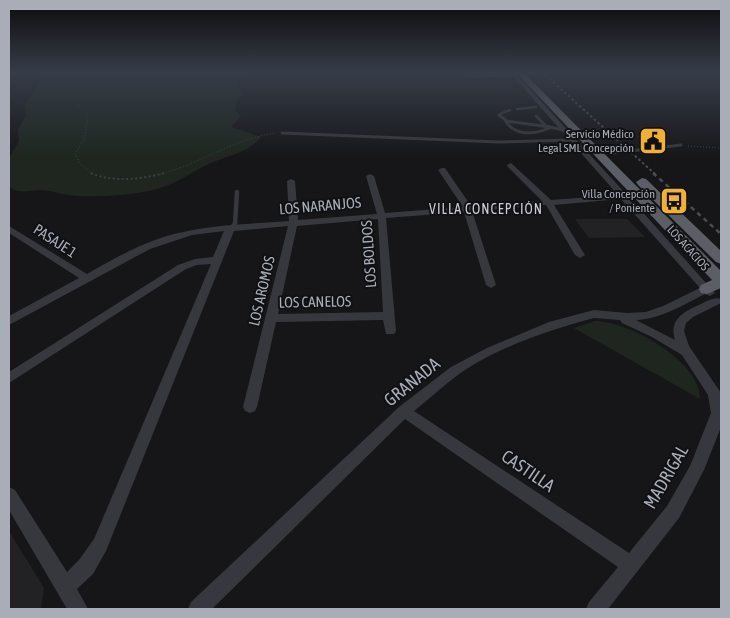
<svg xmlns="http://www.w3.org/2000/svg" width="730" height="618" viewBox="0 0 730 618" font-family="'Asap Condensed',sans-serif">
	<rect width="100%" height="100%" fill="#161618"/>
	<path fill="#222225" d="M575,219H627L645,237L589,238Z
		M9,531L44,588L41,609H9Z"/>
	<path fill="#1e261f" d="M45,72H251L252,75L236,82L242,94L236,104L235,110L241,116L231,127L261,137C249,152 227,156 211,163C195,170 182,180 166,186C143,195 104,197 79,196C66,196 54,191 41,190C30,190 17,195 9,186V158L19,141L18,129L26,115L25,105L42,79L41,75Z
		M595,321C628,321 701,361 700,399L574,328Z"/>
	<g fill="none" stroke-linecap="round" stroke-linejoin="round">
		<path stroke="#3d3f44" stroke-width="1" stroke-dasharray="1 2" stroke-linecap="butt" d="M82,72L68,79L60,87L88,115L85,137L75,154L80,164L93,174
			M688,146L721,148
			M160,174C200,164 235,138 276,133"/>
		<path stroke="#3d3f44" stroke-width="2" stroke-dasharray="2 2.5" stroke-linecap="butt" d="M91,173C113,183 142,179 165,173"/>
		<path stroke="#37383d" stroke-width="2.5" d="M517,109L536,107
			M500,117V114L510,110"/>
		<path stroke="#37383d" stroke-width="3" d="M499,115L507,121L550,127
			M536,116L546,126L563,130
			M505,120C514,136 534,135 549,128
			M282,133L499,142L571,140
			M613,153L681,145"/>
		<path stroke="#37383d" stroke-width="4.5" d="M230,229L235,224L237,192"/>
		<path fill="#37383d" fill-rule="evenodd" d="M395,72H427L338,76L336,75Z
			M457,72H462L470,76L511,74L510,72H514L626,194L658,192V196H655L630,198L715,293L710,296L705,294C683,305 661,319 636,320L675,340C668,318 686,311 703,303C709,300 715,297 721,299V303L693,317L686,323L684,331L689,346L721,393V427L704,470L679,518L608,609H586L589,602L618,567L405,419L212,609H188L191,602L399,407L451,367L487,348L549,322L594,310L627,313L646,312L663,306L700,288L621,199L554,205L585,255L580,258L575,255L546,205L472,211L496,285L491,288L486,285L464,212L386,218L396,331L394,334H386L383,320L276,322L257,407L255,411L250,413L245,411L243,407L288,226L234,231L106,551L93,574L77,589L88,609H67L9,510V487L15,490L67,572L79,560L94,539L211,264L197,265L186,269L9,383V372L178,265L195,259L213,257L224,231L192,235L150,249L9,325V316L79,278L9,233V226L87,274C115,258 143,242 174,234C212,224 251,224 289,221L287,181L291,179L295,181L298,220L377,214L366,176L370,174L374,176L385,213L463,207L438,170L442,168H445L471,206L542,201L508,167L507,165L511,163L551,200L618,195L513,76L469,78ZM378,219L383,312L278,314L297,226ZM594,318L620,320L622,323L652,337L682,355L708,395L711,413L690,466L667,506L629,553L414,411C429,399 444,385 459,374C496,348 551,329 594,318Z"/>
		<path fill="#5b5e65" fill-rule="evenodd" d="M516,72H523L721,271V288L707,294L701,293L699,289L701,285L712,280Z
			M642,178L646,179L721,251V264L716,262L638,185L636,182Z"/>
		<path stroke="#4a4c52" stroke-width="2" stroke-dasharray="2.5 2.5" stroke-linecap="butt" d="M542,72L655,174"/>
		<path stroke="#4a4c52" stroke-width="2.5" stroke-dasharray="4.5 4" stroke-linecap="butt" d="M653,173L721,234"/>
	</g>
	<linearGradient id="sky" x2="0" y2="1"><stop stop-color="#0c0c0d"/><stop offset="0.46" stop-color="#363c48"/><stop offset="1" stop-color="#363c48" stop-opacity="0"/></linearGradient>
	<rect width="730" height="158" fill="url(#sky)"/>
	<defs>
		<g id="civic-square" transform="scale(1.4375)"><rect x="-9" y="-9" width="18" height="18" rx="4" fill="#f2b134" stroke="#111113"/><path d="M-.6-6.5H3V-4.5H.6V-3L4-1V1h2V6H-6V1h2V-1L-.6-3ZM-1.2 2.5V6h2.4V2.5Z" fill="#111"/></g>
		<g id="bus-square" transform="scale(1.4375)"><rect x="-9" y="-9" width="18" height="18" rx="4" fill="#f2b134" stroke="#111113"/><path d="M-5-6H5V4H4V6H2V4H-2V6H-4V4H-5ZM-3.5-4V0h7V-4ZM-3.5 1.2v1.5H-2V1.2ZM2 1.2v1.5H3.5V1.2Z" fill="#111"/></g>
	</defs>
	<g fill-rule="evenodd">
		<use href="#civic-square" x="653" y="141"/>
		<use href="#bus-square" x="674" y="201"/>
	</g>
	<g text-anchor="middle" stroke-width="4" stroke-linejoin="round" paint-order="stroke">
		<g font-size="12" fill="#a8adb8" stroke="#111113" text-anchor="end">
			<text x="634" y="138">Servicio Médico<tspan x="634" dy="14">Legal SML Concepción</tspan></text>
			<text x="655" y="198">Villa Concepción<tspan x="655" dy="14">/ Poniente</tspan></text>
		</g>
		<g font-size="12" fill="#a8adb8" stroke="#111113">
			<text transform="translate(688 248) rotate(48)" y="4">LOS ACACIOS</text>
		</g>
		<g font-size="14" letter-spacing="1" fill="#c9ccd4" stroke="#111113">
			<text x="486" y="214">VILLA CONCEPCIÓN</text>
		</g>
		<g font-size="15" fill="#a8adb8" stroke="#111113">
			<text transform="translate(320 206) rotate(-5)" y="5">LOS NARANJOS</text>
			<text transform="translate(55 241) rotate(33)" y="5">PASAJE 1</text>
			<text transform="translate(369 254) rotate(-94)" y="5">LOS BOLDOS</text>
			<text transform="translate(262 291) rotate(-77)" y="5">LOS AROMOS</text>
			<text transform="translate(315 302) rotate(-1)" y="5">LOS CANELOS</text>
		</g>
		<g font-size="18" fill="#a8adb8" stroke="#111113">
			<text transform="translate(412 382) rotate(-39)" y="6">GRANADA</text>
			<text transform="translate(528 471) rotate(34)" y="6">CASTILLA</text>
			<text transform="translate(666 477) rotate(-60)" y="6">MADRIGAL</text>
		</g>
	</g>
	<rect width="730" height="618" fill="none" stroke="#a8adb8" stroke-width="20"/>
</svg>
